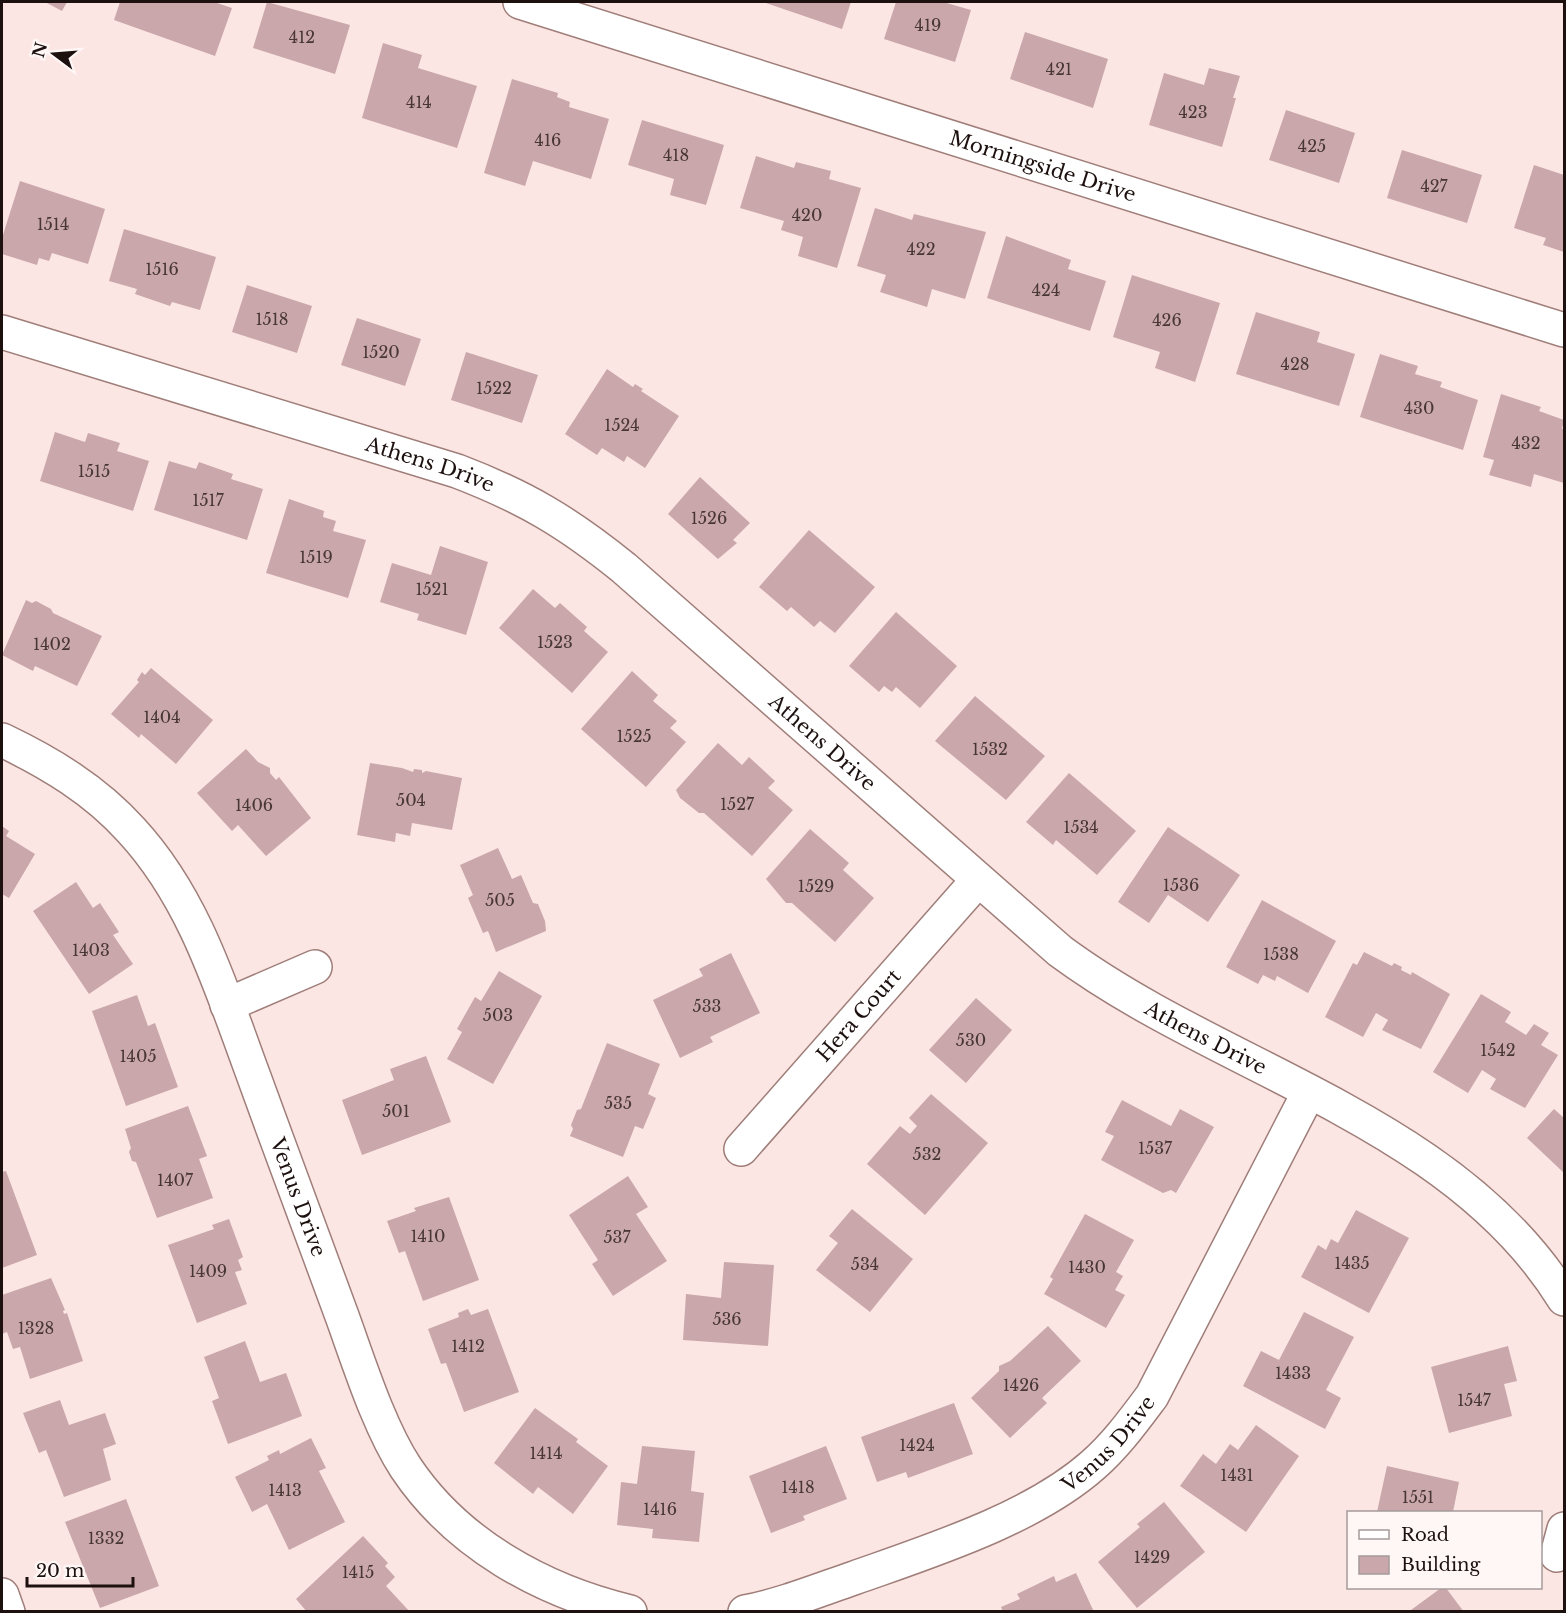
<svg xmlns="http://www.w3.org/2000/svg" width="1566" height="1613" viewBox="0 0 1566 1613" font-family="'Libre Baskerville',serif">
	<rect width="100%" height="100%" fill="#fce6e3"/>
	<path fill="#caa7ab" d="M45,2H67L62,11Z
		M120,2H214L232,8L215,56L114,20Z
		M267,2L350,25L335,74L253,48Z
		M763,2H851L842,29Z
		M896,2H943L971,10L955,62L884,39Z
		M1025,32L1108,59L1093,108L1010,79Z
		M383,43L422,55L418,68L477,86L457,148L362,118Z
		M1209,68L1240,76L1233,98H1236L1222,147L1149,125L1164,73L1204,85Z
		M512,79L558,93L557,97L570,102L569,107L609,119L591,179L533,161L525,186L484,173Z
		M1286,110L1355,133L1339,183L1269,160Z
		M642,120L724,145L706,205L670,195L674,179L628,165Z
		M1402,150L1482,175L1467,223L1387,198Z
		M756,156L794,168L796,162L831,171L829,179L861,188L837,268L798,256L803,237L781,230L784,221L740,208Z
		M1534,165L1564,175V252L1543,245L1546,238L1514,228Z
		M20,181L105,209L88,264L52,253L49,261L39,258L37,265L2,254V238Z
		M875,208L912,220L914,214L986,232L965,299L932,289L927,307L880,292L886,275L857,266Z
		M124,229L216,257L200,310L172,302L170,306L135,294L137,289L109,281Z
		M1006,236L1071,260L1068,269L1106,281L1090,331L987,298Z
		M1132,275L1220,303L1195,382L1155,368L1160,352L1113,337Z
		M247,285L312,306L297,353L232,332Z
		M1256,312L1320,332L1317,342L1355,354L1339,406L1236,374Z
		M357,318L421,339L405,386L341,365Z
		M466,352L538,375L522,423L451,400Z
		M1380,354L1418,366L1415,374L1442,382L1440,387L1478,400L1463,450L1360,417Z
		M607,369L633,387L635,384L643,389L641,391L679,416L645,468L627,456L624,462L602,448L597,455L565,434Z
		M1501,394L1541,407L1539,411L1564,420L1562,429H1564V483L1534,474L1531,487L1489,475L1494,460L1483,457Z
		M55,432L85,442L88,433L120,443L117,451L149,461L133,511L40,481Z
		M169,461L196,469L199,462L233,474L231,479L263,489L247,540L154,510Z
		M700,477L750,523L733,540L737,543L718,559L668,514Z
		M289,499L324,511L323,517L336,521L333,531L366,540L348,598L266,573Z
		M809,530L875,587L835,633L820,621L814,627L791,607L787,611L759,587Z
		M440,546L488,562L466,635L417,620L419,614L380,602L392,563L431,575Z
		M533,589L555,608L560,603L587,627L584,631L608,652L572,693L499,628Z
		M26,600L32,603L36,601L51,609L53,613L102,636L77,686L35,666L33,671L2,655Z
		M896,612L957,666L920,708L896,687L892,692L884,686L879,692L849,666Z
		M151,668L213,720L176,764L141,734L139,738L111,714L139,682L137,680L142,672L145,675Z
		M632,671L658,695L653,701L677,721L670,728L686,742L646,787L581,729Z
		M975,696L1045,756L1006,800L935,741Z
		M718,743L742,765L749,757L775,781L768,788L793,810L752,856L704,813H699L680,798L676,790Z
		M246,749L258,762L270,768V773L276,780L279,777L311,818L266,856L238,825L232,831L197,793Z
		M370,763L402,768L413,772L414,769L422,770V773L426,771L462,778L452,830L412,823L410,836L396,833L395,842L357,835Z
		M1069,773L1136,831L1097,875L1056,840L1053,845L1026,822Z
		M2,826L9,831L6,836L35,854L9,898L2,894Z
		M1168,827L1240,875L1208,922L1168,895L1149,923L1118,902Z
		M810,829L849,863L843,870L874,898L835,942L792,903H786L766,879Z
		M498,848L512,879L521,875L533,903L538,904L545,921L546,931L496,952L488,931L483,933L468,898L473,895L460,865Z
		M76,882L93,908L100,903L119,932L113,935L133,964L89,994L33,911Z
		M1262,900L1336,941L1308,993L1277,976L1275,981L1263,975L1258,984L1226,967Z
		M1364,952L1392,966L1394,963L1402,967L1401,970L1411,975L1412,972L1450,994L1421,1049L1382,1030L1388,1020L1376,1013L1363,1037L1325,1017L1353,963L1357,965Z
		M731,953L760,1013L710,1037L713,1042L680,1058L653,1000L703,976L699,969Z
		M499,971L542,996L493,1084L447,1059L462,1032L457,1029L475,997L481,1001Z
		M1481,994L1511,1012L1505,1022L1526,1035L1534,1024L1549,1033L1541,1045L1558,1055L1525,1108L1490,1089L1496,1079L1482,1070L1468,1093L1433,1072Z
		M137,995L148,1026L155,1023L178,1087L126,1106L92,1011Z
		M976,998L1012,1030L966,1083L929,1050Z
		M607,1043L660,1064L648,1094L656,1098L643,1129L635,1126L623,1157L570,1136L573,1129L571,1125L577,1110L581,1109Z
		M426,1056L451,1122L362,1155L342,1100L394,1080L390,1069Z
		M931,1094L988,1143L925,1215L867,1164L900,1126L910,1134L917,1126L909,1118Z
		M1122,1100L1171,1126L1180,1109L1214,1127L1176,1193L1171,1190L1163,1193L1101,1160L1114,1136L1105,1132Z
		M188,1106L207,1156L199,1159L213,1198L157,1218L136,1162L132,1161L129,1152L131,1148L125,1129Z
		M1554,1109L1564,1118V1173L1527,1138Z
		M6,1171L37,1255L2,1268V1172Z
		M628,1176L648,1207L636,1214L667,1261L613,1296L592,1264L598,1260L569,1215Z
		M449,1197L479,1280L423,1301L405,1251L399,1253L387,1221L416,1211L414,1208Z
		M852,1209L913,1259L870,1312L816,1270L838,1243L829,1236Z
		M1356,1210L1409,1238L1369,1313L1301,1277L1318,1245L1326,1250L1331,1239L1338,1243Z
		M1085,1214L1134,1240L1116,1272L1123,1276L1115,1290L1125,1295L1106,1328L1044,1294L1053,1279L1050,1277Z
		M229,1219L243,1257L238,1260L242,1270L235,1272L247,1304L197,1323L168,1245L214,1229L212,1225Z
		M724,1262L774,1265L768,1346L683,1340L686,1294L721,1298Z
		M51,1278L65,1310L63,1311L64,1314L67,1313L83,1361L30,1379L20,1347L13,1349L7,1332L2,1334V1295Z
		M468,1309L471,1315L488,1309L519,1392L464,1412L446,1363L441,1364L428,1329L459,1317L458,1313Z
		M1304,1312L1354,1337L1326,1390L1341,1398L1325,1429L1243,1386L1261,1351L1279,1360Z
		M1048,1326L1081,1361L1042,1398L1047,1403L1010,1438L971,1398L999,1371V1366L1010,1361Z
		M245,1341L260,1382L286,1373L302,1416L228,1444L212,1401L219,1398L204,1357Z
		M1508,1346L1517,1381L1504,1384L1512,1416L1449,1433L1431,1367Z
		M60,1400L69,1425L105,1413L116,1444L103,1449L111,1480L64,1497L46,1450L39,1453L23,1413Z
		M954,1403L973,1454L908,1478L906,1472L877,1482L861,1437Z
		M535,1408L578,1439L576,1442L608,1466L573,1514L538,1487L533,1494L494,1463Z
		M1256,1425L1299,1456L1246,1532L1180,1486L1203,1454L1216,1464L1230,1444L1238,1450Z
		M311,1438L326,1468L319,1471L345,1522L289,1550L267,1504L252,1512L235,1477L269,1460L267,1456L279,1450L280,1454Z
		M642,1446L695,1451L691,1491L704,1493L699,1542L652,1538L653,1529L617,1525L621,1482L637,1484Z
		M826,1446L847,1499L803,1516L805,1520L771,1533L749,1476Z
		M1387,1466L1459,1482L1453,1512H1377Z
		M126,1499L159,1586L100,1608L65,1522Z
		M1164,1502L1205,1552L1137,1608L1098,1562L1140,1527L1137,1524Z
		M363,1536L388,1563L385,1566L395,1577L386,1586L410,1612H307L296,1599Z
		M1076,1573L1094,1612H1003L1001,1607L1020,1599L1017,1594L1054,1576L1056,1582Z
		M1441,1588H1446L1464,1612H1413L1411,1610Z"/>
	<g fill="none" stroke-linecap="round" stroke-linejoin="round">
		<g stroke="#9f7e79" stroke-width="36">
			<g id="street">
				<path id="s1" d="M520,2L1564,330"/>
				<path id="s2" d="M2,332L457,471C525,497 567,522 624,568L1060,951C1222,1071 1453,1120 1564,1299"/>
				<path id="s3" d="M2,740C50,763 95,790 131,830C195,899 222,991 254,1077C283,1157 313,1237 342,1316C359,1363 379,1427 406,1468C457,1544 542,1591 630,1612"/>
				<path d="M227,1005L315,967"/>
				<path id="s4" d="M741,1149L978,880"/>
				<path d="M1557,1555L1564,1529"/>
				<path d="M2,1595L8,1612"/>
				<path id="s5" d="M745,1612C782,1605 819,1590 854,1578C930,1551 1032,1519 1093,1465C1116,1445 1134,1420 1152,1396L1309,1092"/>
			</g>
		</g>
		<use href="#street" stroke="#fff" stroke-width="33"/>
	</g>
	<g text-anchor="middle" stroke-width="6" stroke-linejoin="round" paint-order="stroke">
		<g font-size="16" fill="#483636">
			<text x="928" y="31">419</text>
			<text x="302" y="43">412</text>
			<text x="1059" y="75">421</text>
			<text x="419" y="108">414</text>
			<text x="1193" y="118">423</text>
			<text x="548" y="146">416</text>
			<text x="1312" y="152">425</text>
			<text x="676" y="161">418</text>
			<text x="1434" y="192">427</text>
			<text x="807" y="221">420</text>
			<text x="53" y="230">1514</text>
			<text x="921" y="255">422</text>
			<text x="162" y="275">1516</text>
			<text x="1046" y="296">424</text>
			<text x="272" y="325">1518</text>
			<text x="1167" y="326">426</text>
			<text x="381" y="358">1520</text>
			<text x="1295" y="370">428</text>
			<text x="494" y="394">1522</text>
			<text x="1419" y="414">430</text>
			<text x="622" y="431">1524</text>
			<text x="1526" y="449">432</text>
			<text x="94" y="477">1515</text>
			<text x="208" y="506">1517</text>
			<text x="709" y="524">1526</text>
			<text x="316" y="563">1519</text>
			<text x="432" y="595">1521</text>
			<text x="555" y="648">1523</text>
			<text x="52" y="650">1402</text>
			<text x="162" y="723">1404</text>
			<text x="634" y="742">1525</text>
			<text x="990" y="755">1532</text>
			<text x="411" y="806">504</text>
			<text x="737" y="810">1527</text>
			<text x="254" y="811">1406</text>
			<text x="1081" y="833">1534</text>
			<text x="1181" y="891">1536</text>
			<text x="816" y="892">1529</text>
			<text x="500" y="906">505</text>
			<text x="91" y="956">1403</text>
			<text x="1281" y="960">1538</text>
			<text x="707" y="1012">533</text>
			<text x="498" y="1021">503</text>
			<text x="971" y="1046">530</text>
			<text x="1498" y="1056">1542</text>
			<text x="138" y="1062">1405</text>
			<text x="618" y="1109">535</text>
			<text x="396" y="1117">501</text>
			<text x="1155" y="1154">1537</text>
			<text x="927" y="1160">532</text>
			<text x="175" y="1186">1407</text>
			<text x="428" y="1242">1410</text>
			<text x="617" y="1243">537</text>
			<text x="1352" y="1269">1435</text>
			<text x="865" y="1270">534</text>
			<text x="1087" y="1273">1430</text>
			<text x="208" y="1277">1409</text>
			<text x="727" y="1325">536</text>
			<text x="36" y="1334">1328</text>
			<text x="468" y="1352">1412</text>
			<text x="1293" y="1379">1433</text>
			<text x="1021" y="1391">1426</text>
			<text x="1474" y="1406">1547</text>
			<text x="917" y="1451">1424</text>
			<text x="546" y="1459">1414</text>
			<text x="1237" y="1481">1431</text>
			<text x="798" y="1493">1418</text>
			<text x="285" y="1496">1413</text>
			<text x="1418" y="1503">1551</text>
			<text x="660" y="1515">1416</text>
			<text x="106" y="1544">1332</text>
			<text x="1152" y="1563">1429</text>
			<text x="358" y="1578">1415</text>
		</g>
		<g font-size="20" fill="#1d110f" stroke="#fff7f6">
			<text dy="7" stroke="none"><textPath href="#s1" startOffset="548">Morningside Drive</textPath></text>
			<text dy="7" stroke="none"><textPath href="#s2" startOffset="448">Athens Drive</textPath></text>
			<text dy="7" stroke="none"><textPath href="#s2" startOffset="934">Athens Drive</textPath></text>
			<text dy="7" stroke="none"><textPath href="#s4" startOffset="178">Hera Court</textPath></text>
			<text dy="7" stroke="none"><textPath href="#s2" startOffset="1420">Athens Drive</textPath></text>
			<text dy="7" stroke="none"><textPath href="#s3" startOffset="564">Venus Drive</textPath></text>
			<text dy="7" stroke="none"><textPath href="#s5" startOffset="406">Venus Drive</textPath></text>
		</g>
	</g>
	<rect width="1566" height="1613" fill="none" stroke="#1d110f" stroke-width="6"/>
	<rect x="1347" y="1511" width="195" height="78" fill="#fff7f6" stroke="#a59b9a" stroke-width="1.5"/>
	<rect x="1359" y="1530" width="30" height="9" fill="#ffffff" stroke="#a59b9a" stroke-width="1.5"/>
	<text x="1401" y="1541" font-size="18" fill="#1d110f">Road</text>
	<rect x="1359" y="1556" width="30" height="18" fill="#caa7ab" stroke="#a59b9a" stroke-width="1.5"/>
	<text x="1401" y="1571" font-size="18" fill="#1d110f">Building</text>
	<g transform="translate(54 54) rotate(286)" stroke="#fff7f6" stroke-width="4.5" paint-order="stroke">
	<path d="M0-4.5L10 22L0 15L-10 22Z" fill="#1d110f"/>
	<text y="-9" font-size="16" font-weight="bold" text-anchor="middle" fill="#1d110f">N</text>
	</g>
	<path d="M27 1577v9h106v-9" fill="none" stroke="#1d110f" stroke-width="3"/>
	<text x="36" y="1577" font-size="18" fill="#1d110f" stroke="#fff7f6" stroke-width="4.5" paint-order="stroke">20 m</text>
</svg>
